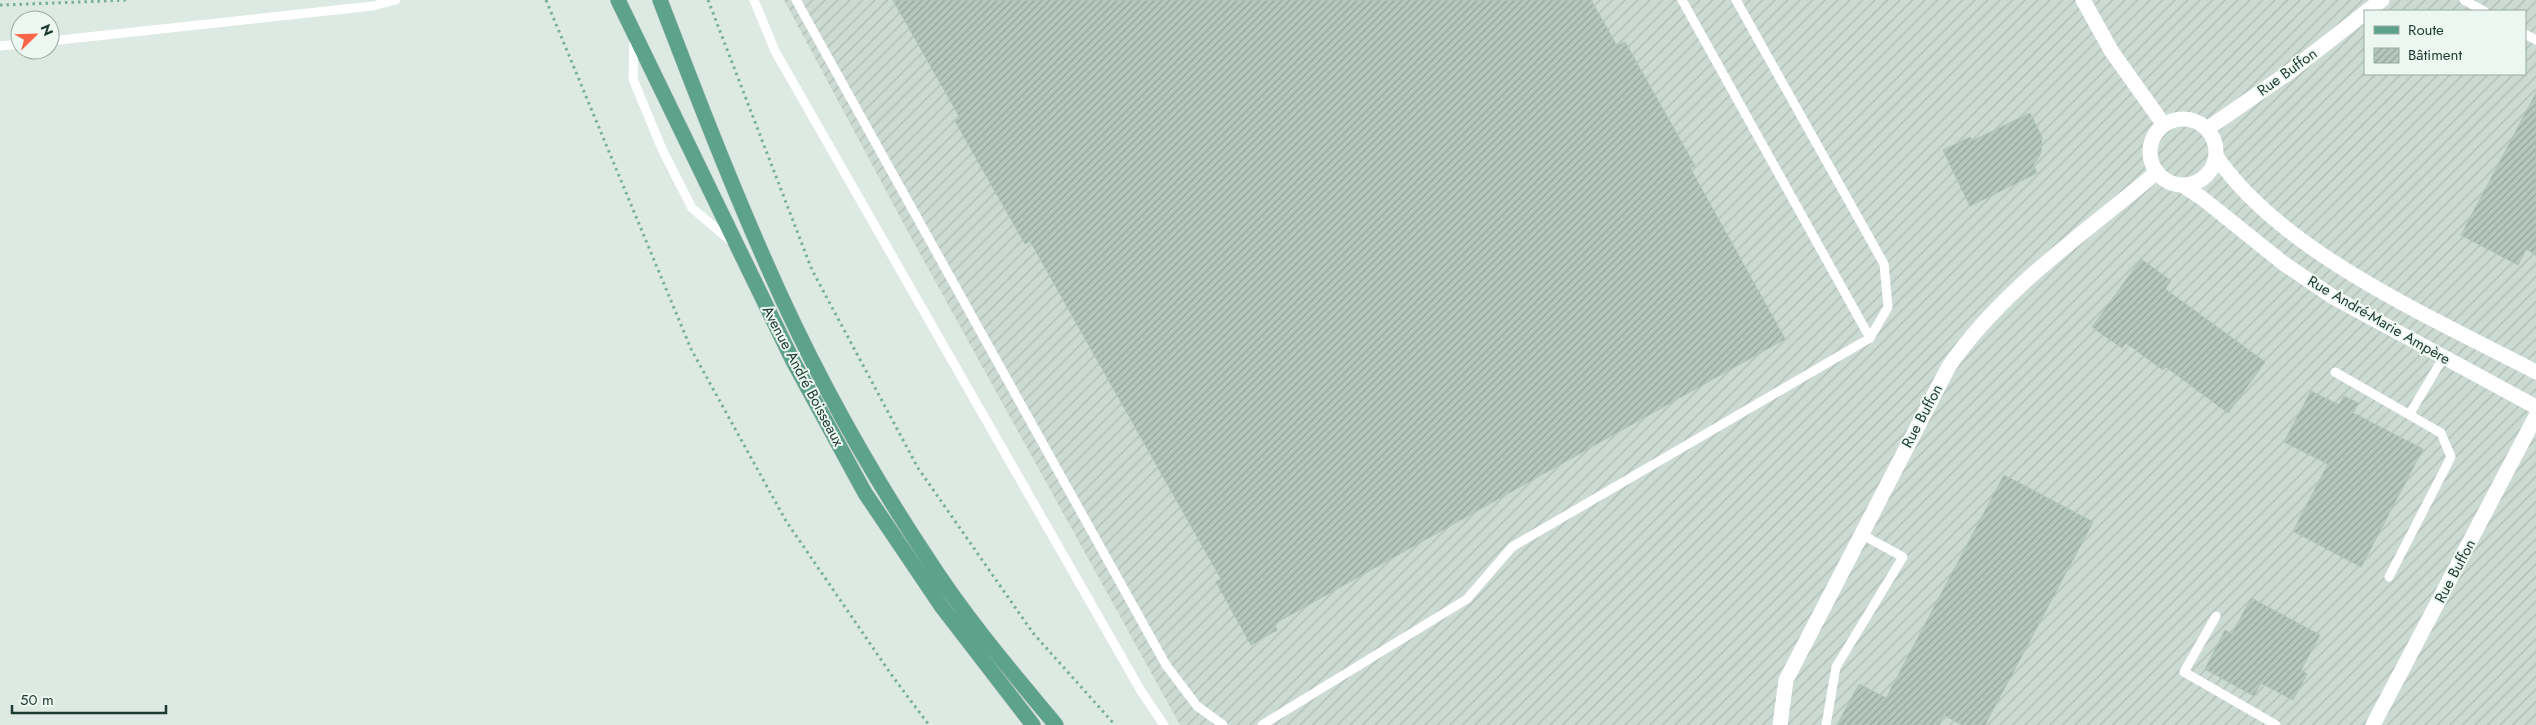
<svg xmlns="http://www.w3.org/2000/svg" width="2536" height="725" viewBox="0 0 2536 725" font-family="Jost,sans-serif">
	<defs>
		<pattern id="industrial-furrows" width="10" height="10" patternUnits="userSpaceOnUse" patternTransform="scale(1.25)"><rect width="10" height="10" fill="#cbdad2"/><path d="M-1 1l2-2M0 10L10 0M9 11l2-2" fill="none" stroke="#aebcb5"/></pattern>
		<pattern id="building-hatch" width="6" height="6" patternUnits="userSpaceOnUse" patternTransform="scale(1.25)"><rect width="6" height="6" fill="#b5c8be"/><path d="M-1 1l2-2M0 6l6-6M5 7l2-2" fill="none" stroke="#93a39b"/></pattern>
	</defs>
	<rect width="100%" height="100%" fill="#dceae3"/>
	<path fill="url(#industrial-furrows)" fill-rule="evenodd" d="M784,0H2536V725H1180L908,232ZM2365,11H2525V74H2365Z"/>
	<path fill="url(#building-hatch)" stroke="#afc4b9" d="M893,0H1591L1617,46L1625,42L1695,166L1690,168L1785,339L1274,624L1277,630L1251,645L1216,582L1221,579L1030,241L1025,244L955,121L960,118Z
		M2536,93V255L2526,249L2518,265L2461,235Z
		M2030,113L2042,137L2041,153L2033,165L2037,173L1970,206L1943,150L1970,137L1972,141Z
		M2141,259L2171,281L2165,289L2265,362L2228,413L2166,367L2163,370L2126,343L2122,348L2092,327Z
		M2311,391L2339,405L2344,396L2358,403L2353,413L2423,449L2361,567L2293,531L2328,464L2284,442Z
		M2004,475L2093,522L1985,725H1962L1944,715L1939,725H1837L1859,684L1886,698Z
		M2251,598L2320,635L2301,670L2307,674L2293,700L2261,683L2254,696L2205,669L2225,630L2232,634Z"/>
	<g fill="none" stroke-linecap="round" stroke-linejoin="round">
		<g stroke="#bbc4c1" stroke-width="16">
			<path id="primary" d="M618,0L793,361L865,493L942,607L1033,725
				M660,0C693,86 726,172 763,256C808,360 863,461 926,556C964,616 1011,671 1056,725"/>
		</g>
		<path stroke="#7ab09b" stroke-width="3" stroke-dasharray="2.5 4" stroke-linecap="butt" d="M546,0L691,349L786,521L893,677L929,725
			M708,0L812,270L918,468L1033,633L1115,725
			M0,5L129,0"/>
		<path stroke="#fff" stroke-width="9" d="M754,0L775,51L1141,691L1164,725
			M796,0L1166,665L1197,706L1223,725
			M1682,0L1870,338
			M2464,0L2484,11
			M2525,34L2536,40
			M634,38L633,79L662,149L692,208L732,242
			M50,41L373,6L396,0
			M0,46L20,44
			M2335,372L2441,433L2451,457L2389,577
			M2409,415L2443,358
			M2216,616L2184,672L2276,725
			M1262,725L1467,599L1512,547L1870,338L1888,307L1884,264L1736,0
			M1826,725L1836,667L1903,557L1861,534"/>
		<path stroke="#fff" stroke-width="15" d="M2083,0L2112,52L2164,125
			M2367,11L2382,0
			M2150 152a33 33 0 1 1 66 0a33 33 0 1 1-66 0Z
			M2207,129L2288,73L2365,13
			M2216,156C2282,253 2433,318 2536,372
			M2182,185L2202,198L2283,263L2333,297L2536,407
			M1780,725L1786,680L1949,366C2004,287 2085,233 2157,172
			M2373,725L2536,416"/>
		<use href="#primary" stroke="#5da38b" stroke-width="15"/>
	</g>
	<g text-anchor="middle" stroke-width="4" stroke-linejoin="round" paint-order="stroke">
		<g font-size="15" fill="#1d3a30" stroke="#edf7f1">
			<text transform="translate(2287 72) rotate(-36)" y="5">Rue Buffon</text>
			<text transform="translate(2379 320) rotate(30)" y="5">Rue André-Marie Ampère</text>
			<text transform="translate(803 376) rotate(62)" y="5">Avenue André Boisseaux</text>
			<text transform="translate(1922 416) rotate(-62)" y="5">Rue Buffon</text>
			<text transform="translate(2455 571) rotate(-62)" y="5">Rue Buffon</text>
		</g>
	</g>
	<rect x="2364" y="10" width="162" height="65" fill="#edf7f1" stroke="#9aaba4"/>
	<rect x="2374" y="26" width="25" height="8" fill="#5da38b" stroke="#9aaba4"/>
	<text x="2408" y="35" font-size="15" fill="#1d3a30">Route</text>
	<rect x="2374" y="48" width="25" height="15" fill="url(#building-hatch)" stroke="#9aaba4"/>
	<text x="2408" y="60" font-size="15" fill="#1d3a30">Bâtiment</text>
	<g transform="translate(35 35) rotate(67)"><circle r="24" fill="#edf7f1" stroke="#9aaba4"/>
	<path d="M0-4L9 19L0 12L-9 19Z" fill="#fd6548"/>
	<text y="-8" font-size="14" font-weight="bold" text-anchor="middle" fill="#1d3a30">N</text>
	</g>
	<path d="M12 705v8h154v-8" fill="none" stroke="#1d3a30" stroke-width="2.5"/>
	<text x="20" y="705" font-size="15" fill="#1d3a30" stroke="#edf7f1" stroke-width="4" paint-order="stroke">50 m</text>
</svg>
